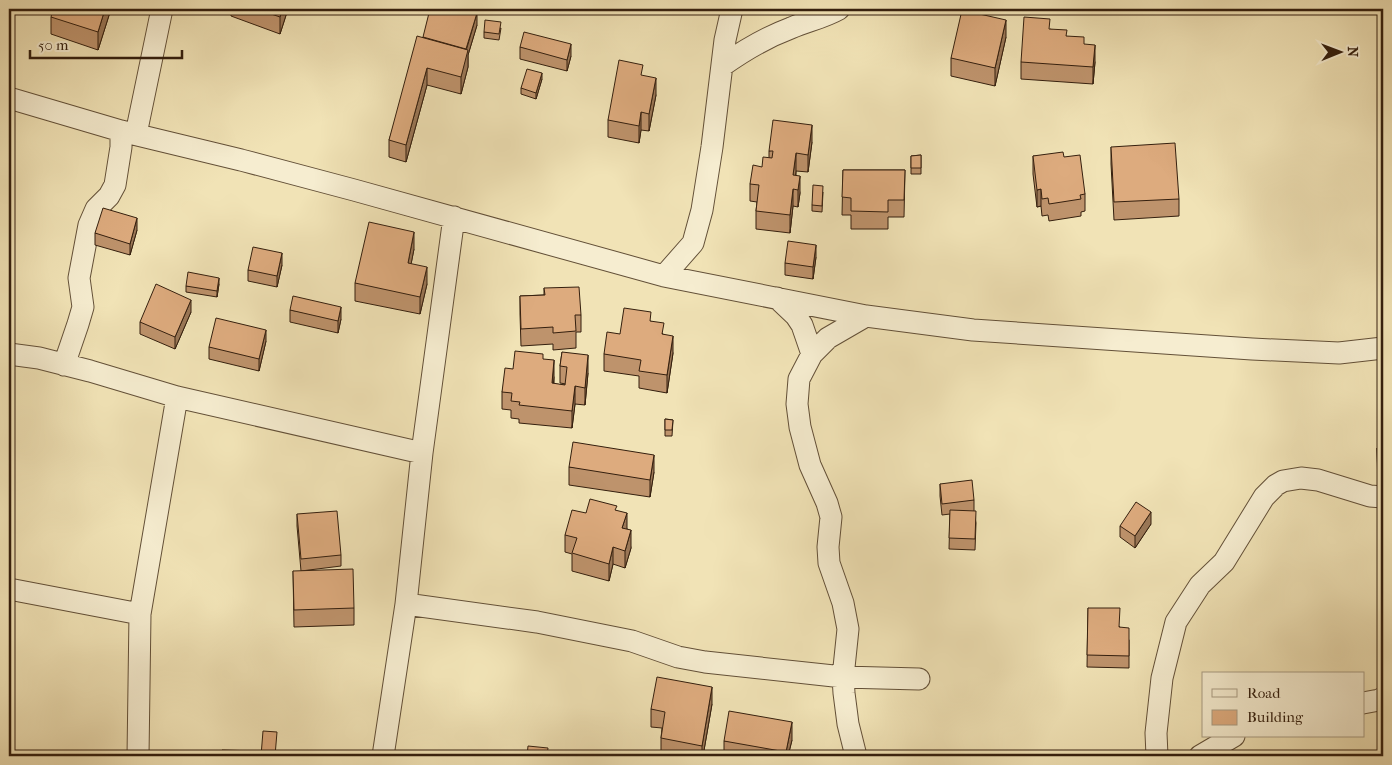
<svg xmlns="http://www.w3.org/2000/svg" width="1392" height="765" viewBox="0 0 1392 765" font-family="'IM FELL French Canon',serif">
	<rect width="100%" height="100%" fill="#f1e3b6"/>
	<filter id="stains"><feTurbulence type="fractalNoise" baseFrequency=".004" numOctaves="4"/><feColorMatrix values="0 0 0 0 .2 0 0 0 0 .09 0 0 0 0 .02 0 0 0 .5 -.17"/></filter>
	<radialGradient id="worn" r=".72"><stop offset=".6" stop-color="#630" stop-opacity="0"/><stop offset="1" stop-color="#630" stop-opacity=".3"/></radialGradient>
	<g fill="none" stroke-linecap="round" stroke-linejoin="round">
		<g stroke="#635038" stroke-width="23">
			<path id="minor" d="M722,66C743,51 767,37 791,28C807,21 823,18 839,9
				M9,98L121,131L241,160L354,190L664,276L866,316L973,330L1252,349L1339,353L1383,348
				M136,134L162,9
				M664,276L693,243L702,210L712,147L725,40L732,9
				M777,298L796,316L802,325L812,354
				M9,354L39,358L90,371L177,397L422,453
				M64,365L78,324L83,307L79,278L89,225L96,209L109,196L115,185L121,147V131
				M9,589L140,614
				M406,604L537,622L632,641L678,657L705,662L843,677L919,679
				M1363,703L1379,700L1383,698
				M138,756L140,614L177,397
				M383,756L406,604L422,453L454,217
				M856,756L848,724L844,693L843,677L848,629L843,603L829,563L828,547L831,517L827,503L810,465L800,427L797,404L799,379L812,354L828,338L866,316
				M1157,756L1156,733L1162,678L1176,622L1200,585L1224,562L1264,497L1276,485L1283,481L1301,478L1318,480L1370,496L1383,497
				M1200,756L1234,736"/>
		</g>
		<use href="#minor" stroke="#f6edd0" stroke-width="21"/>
	</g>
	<path fill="#be936c" stroke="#341f0e" d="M111,9L98,50L51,34V17Z
		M231,9H288L280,34L231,16Z
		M477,25L468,55V67L461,94L427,85L406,162L389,157V140L423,37Z
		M501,28L499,40L484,38V32Z
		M1050,29L1084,44L1095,62L1093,84L1021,79V62Z
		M1006,37L995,86L951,76V58Z
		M520,47L571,56L567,71L520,59Z
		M643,76L656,95L649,131L641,130L639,143L608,137V120Z
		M542,79L536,99L521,94V88Z
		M812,142L808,172L796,171V175L800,193L798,207L793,206L790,233L756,229V211L757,202L750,201V184L769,158V151Z
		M1111,147L1179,199V216L1114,220L1111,164Z
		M921,155V174H911V156Z
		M1033,156L1064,157L1085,194V211L1081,212V216L1049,221L1048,215L1042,216L1041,206L1037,207L1033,174Z
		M843,170H905L904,217H888V229H851V215H842Z
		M823,192L822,212L812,211V205Z
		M137,230L130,255L95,245V233Z
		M414,249L411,264L427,284L420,314L355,301V283Z
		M816,257L813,279L785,275V263Z
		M282,265L277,287L248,281V270Z
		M219,284L217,297L186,292V286Z
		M544,288L581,315V332H576V348L553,350V344L521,346L520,314V296L544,295Z
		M290,310L341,319L338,333L290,322Z
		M191,312L175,349L140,334V322Z
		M651,321L664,335L673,353L667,393L639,388V376L604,371V354L620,334Z
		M266,341L259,371L209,359V347Z
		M562,352L588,373L585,405L575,404L572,428L519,423V419L511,418V410L502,409V392L513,369L543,359L554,377V384L565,385L566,384L560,383V366Z
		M665,419L673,420L672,436H665Z
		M1383,447V490H1378L1377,448Z
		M569,467L654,472L650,497L569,485Z
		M940,484L974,500V511L976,523L975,550L949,549L950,514L942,515L940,496Z
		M617,511L627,529L631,548L625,568L613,564L609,581L572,571V554L565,552V535L586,513Z
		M297,514L341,555V566L301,571L297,526Z
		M1151,524L1135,548L1120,537V526Z
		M293,571L354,608V625L294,627Z
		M1088,608L1120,627L1129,640V668L1087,667Z
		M712,704L703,756H667L661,755V738L662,728L651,727V709Z
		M792,740L788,756H724V741Z"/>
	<path fill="#9b7858" stroke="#341f0e" d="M105,9H111L98,50V32Z
		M282,9H288L280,34V17Z
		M477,13V25L468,55V67L461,94V77L466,51Z
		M1006,20V37L995,86V68Z
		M571,44V56L567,71V60Z
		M1095,45V62L1093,84V67Z
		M427,68V85L406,162V145Z
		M542,73V79L536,99V93Z
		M656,78V95L649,131V114Z
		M641,112V130L639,143V126Z
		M812,125V142L808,172V155Z
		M796,153V171L794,189L793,175Z
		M800,176V193L798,207V190Z
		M793,189V206L790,233V215Z
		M1041,189V206L1037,207V190Z
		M137,218V230L130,255V244Z
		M414,232V249L408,280V263Z
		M816,245V257L813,279V267Z
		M282,253V265L277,287V276Z
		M427,267V284L420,314V297Z
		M219,278V284L217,297V291Z
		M191,300V312L175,349V337Z
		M341,307V319L338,333V321Z
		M266,330V341L259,371V359Z
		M673,336V353L667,393V375Z
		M588,355V373L585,405V388Z
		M554,360V377L552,401V383Z
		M575,386V404L572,428V411Z
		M654,455V472L650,497V480Z
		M1151,512V524L1135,548V536Z
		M627,513V531L622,528Z
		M631,530V548L625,568V551Z
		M613,547V564L609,581V564Z
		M712,687V704L703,756H702V746Z
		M792,722V740L788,756H786V752Z"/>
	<path fill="#ddab7e" stroke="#341f0e" d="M53,9H105L98,32L51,17Z
		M257,9H282L280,17Z
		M430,9H462L477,13L466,49L423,37Z
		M962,10L1006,20L995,68L951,58Z
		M1024,17L1050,19L1049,29L1067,30L1066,36L1084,37V44L1095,45L1093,67L1021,62Z
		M485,20L501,22L499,34L484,32Z
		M524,32L571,44L567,60L520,47Z
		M417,36L468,50L461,77L427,68L406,145L389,140Z
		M619,60L643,65L641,75L656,78L649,114L641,112L639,126L608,120Z
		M527,69L542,73L536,93L521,88Z
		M773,120L812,125L808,155L796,153L793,175L800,176L798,190L793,189L790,215L756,211L759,185L750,184L753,165L762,167L763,157L772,158L773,151H769Z
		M1175,143L1179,199L1114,202L1111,147Z
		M1063,152L1064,157L1080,155L1085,194L1080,195L1081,199L1049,204L1048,198L1042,199L1041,189L1037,190L1033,156Z
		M921,155V168H911V156Z
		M843,170H905L904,200H888V212L851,211V198L842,197Z
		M813,185L823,186L822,206L812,205Z
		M103,208L137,218L130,244L95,233Z
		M369,222L414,232L408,263L427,267L420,297L355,283Z
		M788,241L816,245L813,267L785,263Z
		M253,247L282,253L277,276L248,270Z
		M188,272L219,278L217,291L186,286Z
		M156,284L191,300L175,337L140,322Z
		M579,287L581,315H575L576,331L553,333V327L521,329L520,296L545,295L544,288Z
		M293,296L341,307L338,321L290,310Z
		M624,308L651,312L650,321L664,323L662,334L673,336L667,375L639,371L641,360L604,354L607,332L620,334Z
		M216,318L266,330L259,359L209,347Z
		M515,351L543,354V359L554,360L552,383L565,385L567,367L560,366L562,352L588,355L585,388L575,386L572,411L519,405L520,402L511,401L512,393L502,392L505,368L513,369Z
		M665,419L673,420L672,430H665Z
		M573,442L654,455L650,480L569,467Z
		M1383,447V479H1378L1377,448Z
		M972,480L974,500L942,504L940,484Z
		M590,499L617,506L615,510L627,513L622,528L631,530L625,551L613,547L609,564L572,553L577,538L565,535L572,510L586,513Z
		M1136,502L1151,512L1135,536L1120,526Z
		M950,510L976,511L975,539L949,538Z
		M337,511L341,555L301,559L297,514Z
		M353,569L354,608L294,610L293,571Z
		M1088,608H1120L1119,627L1129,628V656L1087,655Z
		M657,677L712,687L702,746L661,738L665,712L651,709Z
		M729,711L792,722L786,752L724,741Z
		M263,731L277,732L275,756H261Z
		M528,746L548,748L547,756H527Z
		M222,750L258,751V756H222Z"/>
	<rect width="1392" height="765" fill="none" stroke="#f1e3b6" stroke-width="30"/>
	<rect x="10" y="10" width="1372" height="745" fill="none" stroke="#341f0e" stroke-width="2.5"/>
	<rect x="15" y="15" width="1362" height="735" fill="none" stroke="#341f0e"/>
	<rect x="1202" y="672" width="162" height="65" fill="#f6edd0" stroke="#a89b82"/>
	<rect x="1212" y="689" width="25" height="8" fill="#f6edd0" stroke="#a89b82"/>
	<text x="1247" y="698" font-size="15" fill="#341f0e">Road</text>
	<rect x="1212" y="710" width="25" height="15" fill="#ddab7e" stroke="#a89b82"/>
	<text x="1247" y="722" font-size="15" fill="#341f0e">Building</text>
	<g transform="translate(1340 52) rotate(89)" stroke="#f6edd0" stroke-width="4" paint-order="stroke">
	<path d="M0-4L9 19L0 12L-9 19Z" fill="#341f0e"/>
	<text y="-8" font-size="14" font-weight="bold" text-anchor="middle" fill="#341f0e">N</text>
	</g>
	<path d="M30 50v8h152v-8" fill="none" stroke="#341f0e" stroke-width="2.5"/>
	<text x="38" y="50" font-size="15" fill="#341f0e" stroke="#f6edd0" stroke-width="4" paint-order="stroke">50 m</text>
	<rect width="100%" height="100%" filter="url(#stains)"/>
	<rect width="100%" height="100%" fill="url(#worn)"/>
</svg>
